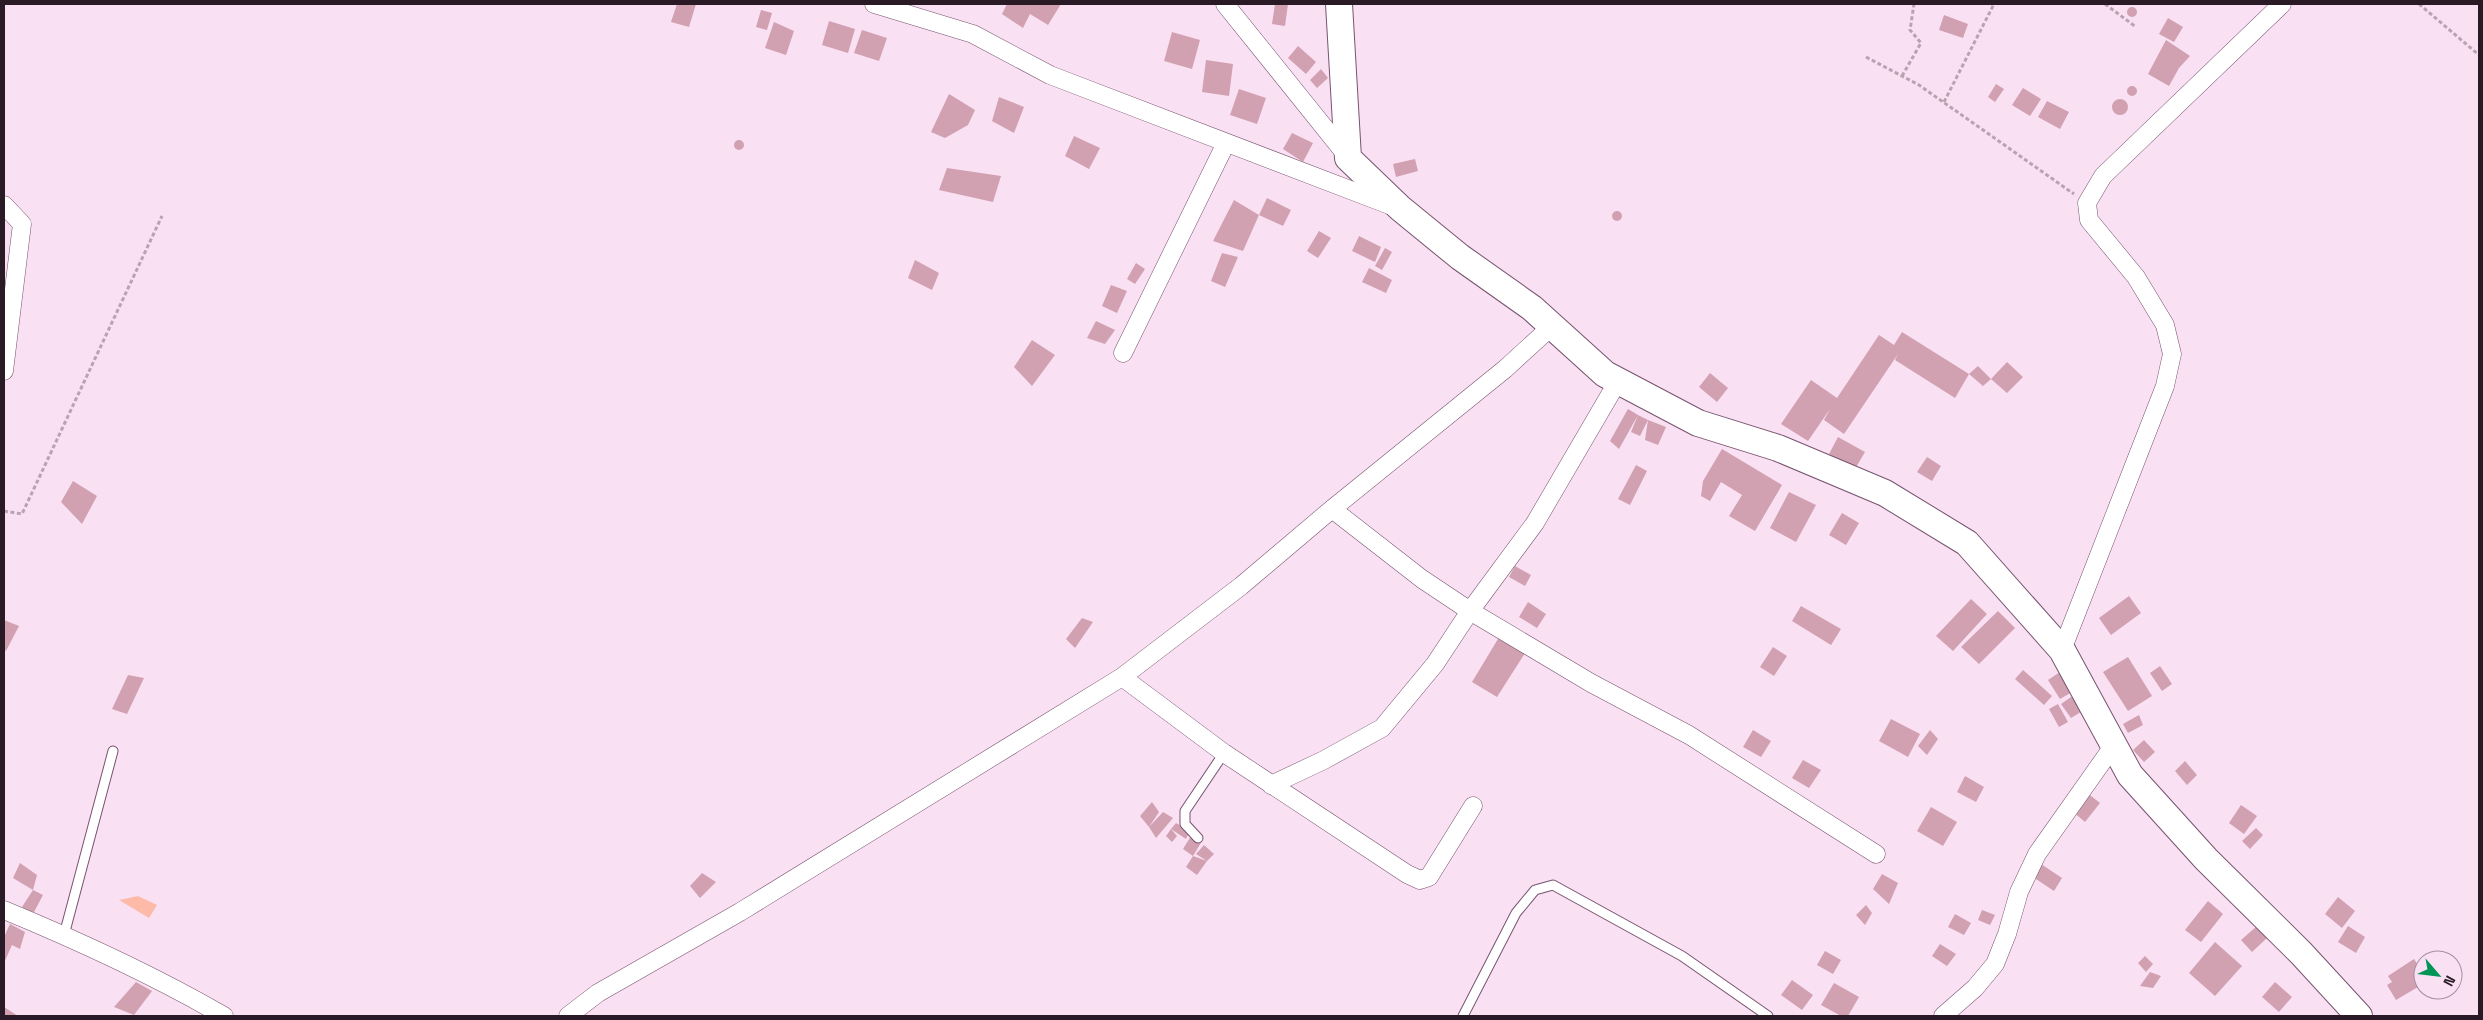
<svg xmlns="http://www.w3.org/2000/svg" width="2483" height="1020" viewBox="0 0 2483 1020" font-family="'Space Grotesk',sans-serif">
	<rect width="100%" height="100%" fill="#fae0f3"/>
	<path fill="#febaa9" d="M138,896L157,905L149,918L119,900Z"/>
	<path fill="#d1a0b1" d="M677,4H696L689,27L671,22Z
		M1007,4H1061L1048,25L1030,14L1023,28L1002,14Z
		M1275,4H1288L1285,26L1272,24Z
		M2127 12a5 5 0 1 1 10 0a5 5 0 1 1-10 0Z
		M761,10L772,13L767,30L756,27Z
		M1944,15L1968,24L1963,38L1939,30Z
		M2168,18L2183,27L2174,42L2159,34Z
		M829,21L855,29L848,53L822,45Z
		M774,22L794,31L786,55L765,48Z
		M862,30L887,38L879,61L854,53Z
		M1172,32L1200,40L1192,69L1164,61Z
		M2166,40L2190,56L2179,68L2169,86L2148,74Z
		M1298,46L1316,62L1306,74L1288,58Z
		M1206,60L1233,64L1229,96L1202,92Z
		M1321,69L1328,78L1317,88L1310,80Z
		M1996,84L2004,89L1995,102L1988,97Z
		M2127 91a5 5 0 1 1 10 0a5 5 0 1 1-10 0Z
		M2023,88L2041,99L2030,116L2012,105Z
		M1239,89L1266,98L1257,124L1230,115Z
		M949,94L975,110L968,125L945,138L931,132Z
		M999,97L1024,107L1014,133L992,121Z
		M2112 107a8 8 0 1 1 16 0a8 8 0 1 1-16 0Z
		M2047,101L2069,112L2060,129L2038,117Z
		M1292,133L1313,143L1303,162L1283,149Z
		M1074,136L1100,148L1089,169L1065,156Z
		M734 145a5 5 0 1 1 10 0a5 5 0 1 1-10 0Z
		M1415,159L1418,171L1396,177L1393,164Z
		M947,168L1001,176L993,202L939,190Z
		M1267,198L1291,210L1283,226L1259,215Z
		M1234,200L1259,215L1243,251L1213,241Z
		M1612 216a5 5 0 1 1 10 0a5 5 0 1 1-10 0Z
		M1319,231L1331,238L1318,258L1307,251Z
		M1359,236L1381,247L1375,262L1352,251Z
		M1385,248L1392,252L1382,270L1375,266Z
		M1222,253L1238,257L1225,287L1211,281Z
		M915,260L939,273L932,290L908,278Z
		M1136,263L1145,269L1135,284L1127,279Z
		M1369,268L1392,280L1386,293L1362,282Z
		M1111,285L1127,291L1117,313L1102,306Z
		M1096,321L1115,330L1105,344L1087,338Z
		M1902,332L1969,374L1955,398L1895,360L1898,354L1844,434L1824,420L1830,409L1808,441L1781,424L1811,380L1837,398L1879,335L1894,345Z
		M1032,340L1055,355L1032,386L1014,367Z
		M2007,362L2023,377L2007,393L1991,379Z
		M1978,366L1991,379L1983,386L1969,374Z
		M1710,373L1728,388L1717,402L1699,387Z
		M1628,409L1638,415L1619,449L1610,441Z
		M1638,415L1648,420L1640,436L1631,432Z
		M1648,420L1666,427L1658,445L1645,440Z
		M1838,437L1865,452L1855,469L1829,454Z
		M1722,449L1782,485L1755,531L1729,516L1742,495L1721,482L1710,501L1701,496L1703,481Z
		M1927,457L1941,466L1932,481L1917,472Z
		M1636,465L1647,471L1630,505L1618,499Z
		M73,481L97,496L82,524L61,502Z
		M1789,492L1816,505L1796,542L1770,528Z
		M1842,513L1859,523L1846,545L1829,535Z
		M1515,566L1531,575L1525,586L1509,577Z
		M2129,596L2141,613L2111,635L2099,618Z
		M1971,599L1987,614L1953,651L1936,636Z
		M1528,602L1546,614L1537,628L1519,617Z
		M1801,606L1841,629L1831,645L1792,621Z
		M1998,611L2015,628L1979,664L1961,647Z
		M1082,618L1093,622L1075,648L1066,639Z
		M4,620L19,626L6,651L4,649Z
		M1501,634L1527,650L1497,697L1472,682Z
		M1773,647L1787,656L1774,676L1760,667Z
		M2128,657L2152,696L2128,711L2103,672Z
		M2160,666L2172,684L2162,691L2150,673Z
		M2023,670L2052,696L2044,705L2015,679Z
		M2060,672L2072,692L2060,699L2048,680Z
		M128,675L144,678L127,714L112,709Z
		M2074,695L2084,710L2071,718L2061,704Z
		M2058,704L2068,722L2059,727L2049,709Z
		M2139,715L2143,725L2128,733L2123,724Z
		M1891,719L1920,734L1908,757L1879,741Z
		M1753,730L1771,741L1761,757L1743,747Z
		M1930,730L1938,739L1927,755L1918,746Z
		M2144,740L2155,752L2144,762L2133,750Z
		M1803,760L1821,770L1809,788L1792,778Z
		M2185,761L2197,775L2187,785L2175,771Z
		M1965,776L1984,787L1976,802L1957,792Z
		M2086,792L2100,803L2085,822L2072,811Z
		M1152,802L1159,812L1149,827L1140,816Z
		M2241,805L2257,816L2244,834L2229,823Z
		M1931,807L1957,822L1943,846L1917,831Z
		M1163,812L1173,818L1156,838L1149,827Z
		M1176,823L1190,831L1186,839L1171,829Z
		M2256,828L2263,835L2250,849L2242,841Z
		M1171,829L1177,836L1172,842L1166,836Z
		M1191,836L1202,841L1193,856L1183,849Z
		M1204,845L1214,854L1207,861L1196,854Z
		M1193,856L1207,861L1197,875L1186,867Z
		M20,863L37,875L33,890L13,878Z
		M2041,864L2062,878L2054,891L2033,877Z
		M702,873L716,882L700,898L690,886Z
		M1882,874L1898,883L1889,904L1873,889Z
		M33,890L43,895L33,914L22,907Z
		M2338,897L2355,911L2342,928L2325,914Z
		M2208,901L2223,914L2201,942L2185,930Z
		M1866,905L1872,913L1865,925L1856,915Z
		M1982,910L1995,915L1990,925L1978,920Z
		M1955,914L1971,923L1964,935L1948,927Z
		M10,924L25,932L20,949L12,945L4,963V937Z
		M2257,926L2267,938L2252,952L2241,940Z
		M2348,926L2365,937L2356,953L2338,942Z
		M2215,942L2242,966L2215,996L2189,973Z
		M1940,944L1956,954L1947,966L1932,956Z
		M1825,951L1841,960L1833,974L1817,965Z
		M2145,956L2153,964L2146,972L2138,963Z
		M2414,959L2423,973V984L2396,1000L2387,985L2392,982L2388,976Z
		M2150,972L2161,976L2153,988L2140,986Z
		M1792,980L1813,995L1802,1010L1781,995Z
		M136,982L152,991L134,1015L114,1007Z
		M2275,982L2292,997L2279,1012L2262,997Z
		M1834,983L1859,997L1848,1016H1841L1821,1005Z
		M4,1007L18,1016H4Z"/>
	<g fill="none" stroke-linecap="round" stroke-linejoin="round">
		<g stroke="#77536f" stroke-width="11">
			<path id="lane" d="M1198,838L1185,824V811L1224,753
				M64,935L113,751
				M1463,1016L1516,913L1535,890L1553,885L1682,956L1768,1016"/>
		</g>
		<g stroke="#77536f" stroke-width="19">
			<path id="street" d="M874,4L973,34L1050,75L1392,206
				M1225,4L1348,157
				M4,205L22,224L4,371
				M1123,353L1226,143
				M1332,509L1422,579L1470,611L1591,683L1689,735L1876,854
				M2062,650L2165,386L2172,354L2165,325L2136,277L2089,220L2087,203L2103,176L2282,4
				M1122,677L1224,753L1407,874L1420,880L1429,877L1473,806
				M1271,785L1324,760L1382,728L1435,664L1470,611L1535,523L1618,381
				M4,910C79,941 153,975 224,1016
				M568,1016L598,993L740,912L1122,677L1241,586L1332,509L1505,369L1552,326
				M1943,1016L1975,988L1995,964L2007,934L2019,892L2037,854L2114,745"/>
		</g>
		<g stroke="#77536f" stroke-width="28">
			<path id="secondary" d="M1339,4L1348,158L1400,208L1460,257L1532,308L1605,374L1698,423L1778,448L1885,493L1967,543L2062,650L2130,775L2206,859L2301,953L2359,1016"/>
		</g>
		<path stroke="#b9a3b3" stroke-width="3" stroke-dasharray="4 2.5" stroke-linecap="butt" d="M2105,4L2136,27
			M2419,4L2479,55
			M1866,57L1919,85L2074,194
			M1902,76L1921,43L1910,30L1914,4
			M1944,102L1994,4
			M4,511L22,514L162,216"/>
		<use href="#lane" stroke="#fff" stroke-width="9"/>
		<use href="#street" stroke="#fff" stroke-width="18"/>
		<use href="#secondary" stroke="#fff" stroke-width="26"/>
	</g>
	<rect width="2483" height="1020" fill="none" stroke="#291a26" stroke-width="10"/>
	<g transform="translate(2438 975) rotate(118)"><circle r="24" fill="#fae0f3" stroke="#a691a1"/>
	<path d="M0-4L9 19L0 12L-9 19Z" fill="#019555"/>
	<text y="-8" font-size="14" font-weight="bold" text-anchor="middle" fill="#291a26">N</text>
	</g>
</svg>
